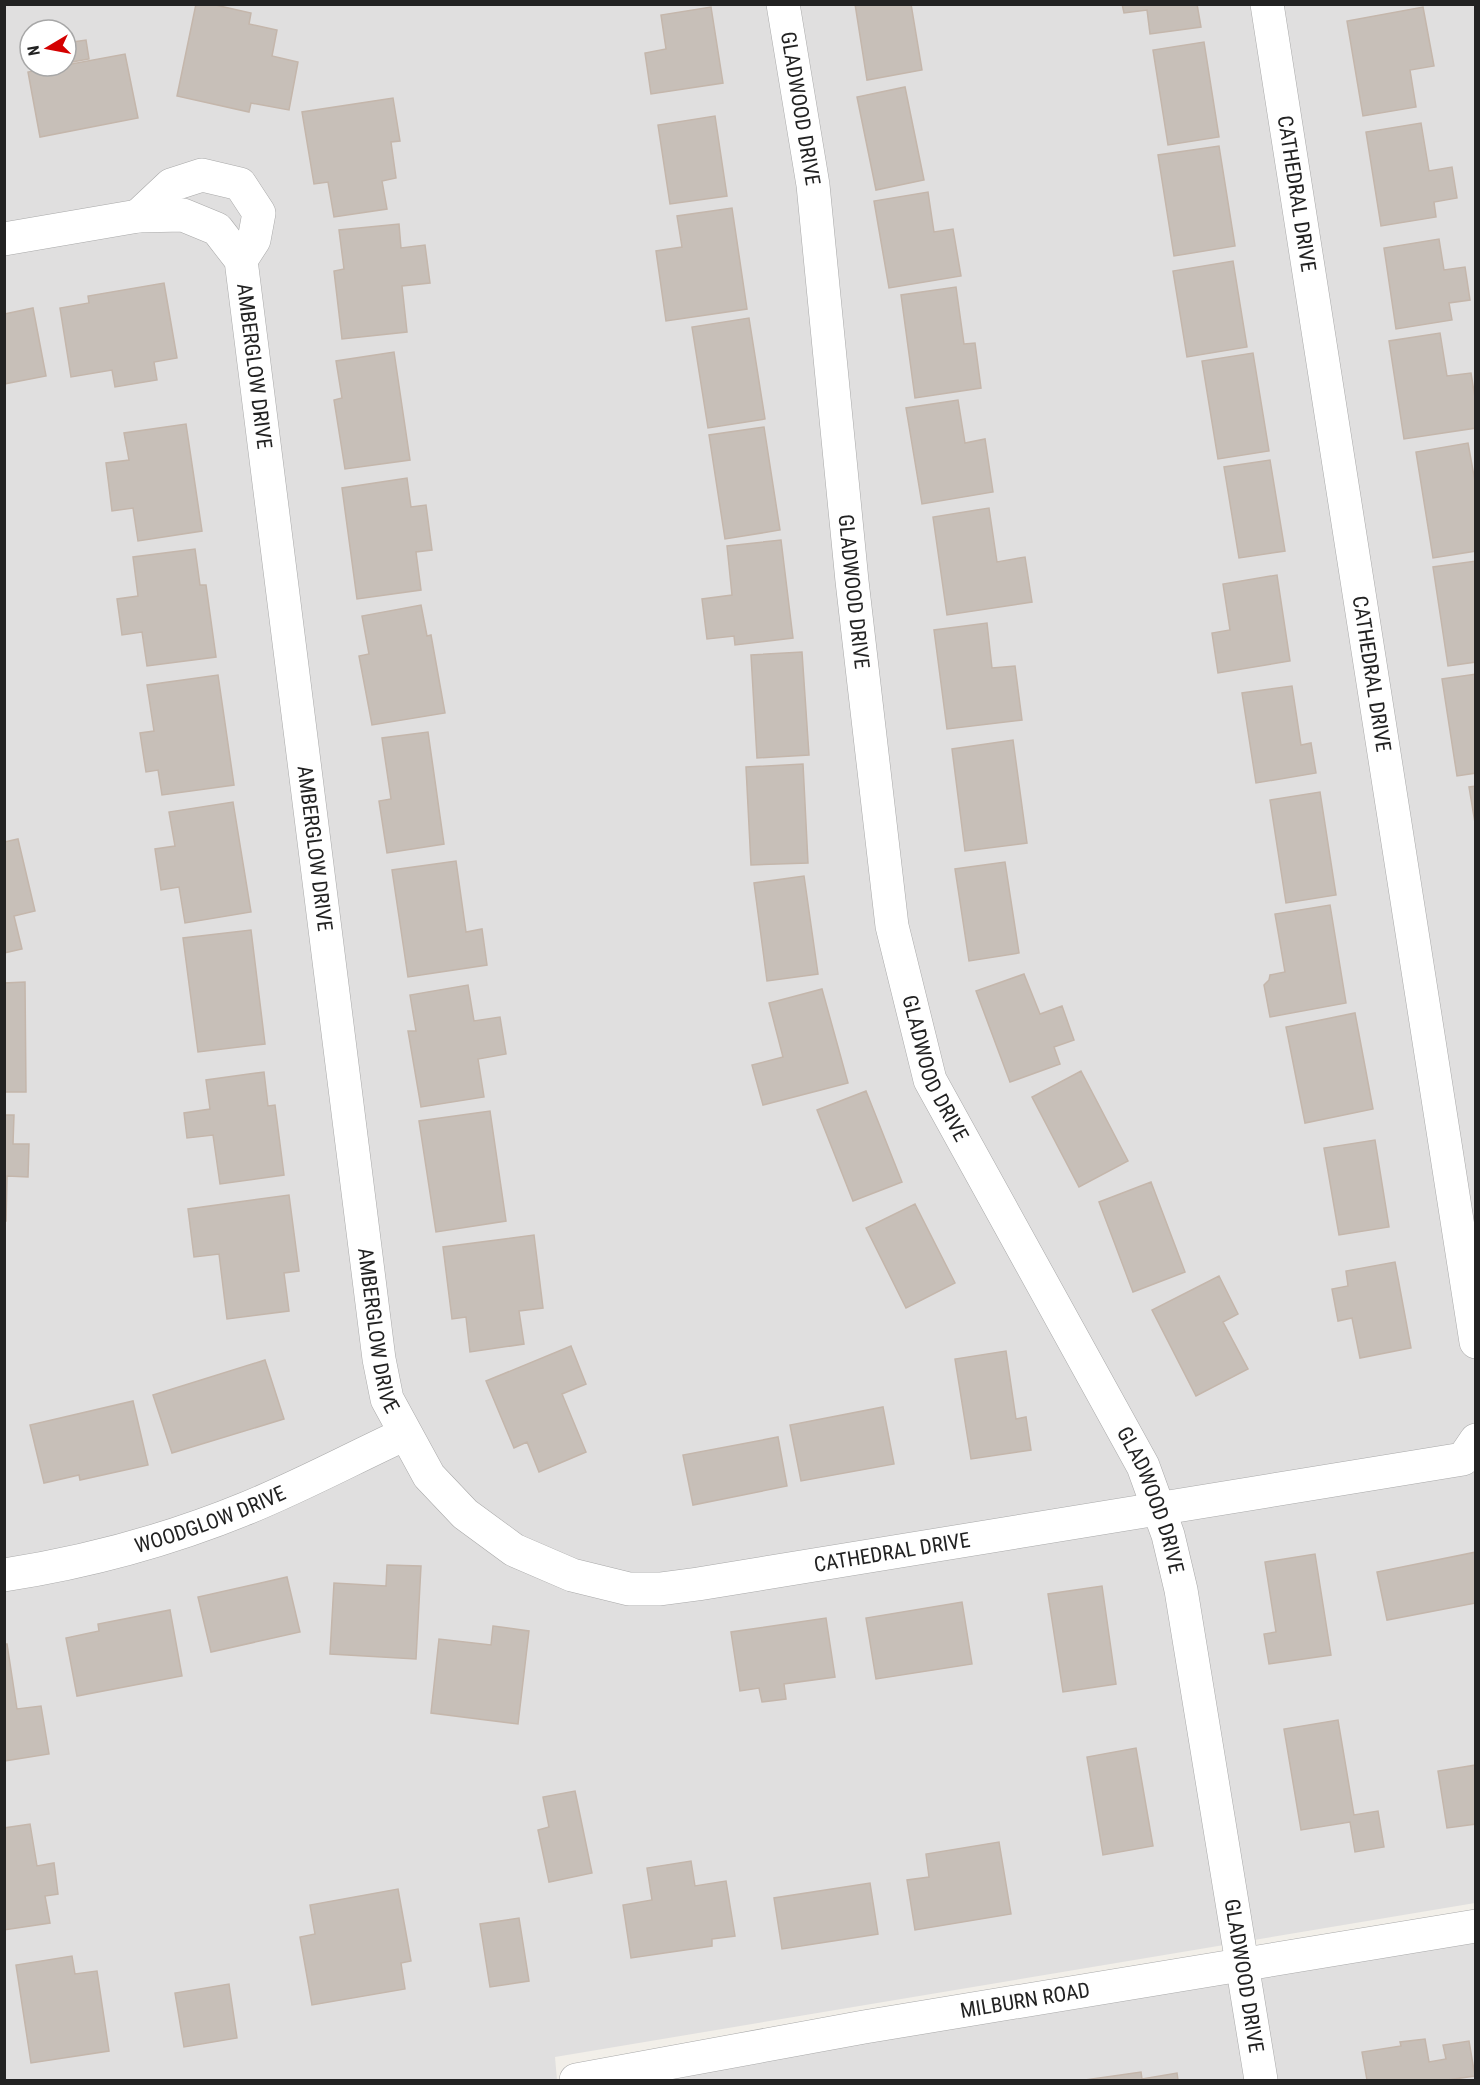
<svg xmlns="http://www.w3.org/2000/svg" width="1480" height="2085" viewBox="0 0 1480 2085" font-family="'Roboto Condensed',sans-serif">
	<rect width="100%" height="100%" fill="#f2efe9"/>
	<path fill="#e0dfdf" fill-rule="evenodd" d="M5,5H1475V1903L555,2057L557,2080H5ZM30,30H66V66H30Z
		M1475,1939V2080H652Z"/>
	<path fill="#c7bfb8" stroke="#c4b6ab" stroke-width="1.5" d="M196,4H211L251,13L249,24L277,30L272,56L298,62L289,110L251,103L249,112L177,96Z
		M855,4H911L922,70L867,80Z
		M1122,4H1197L1201,27L1150,34L1147,10L1124,13Z
		M711,7L723,83L651,94L645,53L666,49L661,15Z
		M1423,7L1434,66L1410,70L1416,107L1363,116L1347,21Z
		M86,40L89,59L66,63V43Z
		M1204,42L1219,137L1168,145L1153,50Z
		M125,54L138,118L40,137L28,72Z
		M905,87L924,180L876,190L857,97Z
		M393,98L400,141L391,142L396,178L382,181L387,209L334,217L328,182L314,184L302,112Z
		M715,116L727,196L670,204L658,125Z
		M1421,123L1429,171L1452,167L1457,198L1434,202L1436,217L1381,226L1366,132Z
		M1219,146L1235,246L1174,256L1158,155Z
		M928,192L934,232L953,229L961,276L889,288L874,201Z
		M732,208L747,309L666,321L656,251L682,247L677,216Z
		M399,224L401,248L425,245L430,283L402,286L407,332L342,339L334,271L344,269L339,230Z
		M1439,239L1444,270L1465,267L1470,300L1449,303L1452,320L1396,329L1384,248Z
		M1233,261L1247,347L1187,357L1173,271Z
		M164,283L177,358L154,362L157,380L115,387L112,370L71,377L60,308L89,303L88,296Z
		M956,287L964,344L975,343L981,388L915,398L901,295Z
		M33,308L46,376L4,384V314Z
		M749,318L765,419L708,428L692,327Z
		M1440,333L1447,376L1471,373L1476,404V428L1404,439L1389,341Z
		M394,352L410,460L345,469L334,400L342,398L336,361Z
		M1253,353L1269,451L1218,459L1202,361Z
		M958,400L965,443L985,439L993,492L922,504L906,408Z
		M186,424L202,531L138,541L133,508L112,511L106,463L129,460L124,433Z
		M764,427L780,530L725,539L709,435Z
		M1468,443L1476,487V551L1433,558L1416,452Z
		M1270,460L1285,551L1239,558L1224,467Z
		M407,478L411,507L426,505L432,550L416,552L421,590L357,599L342,488Z
		M989,508L997,562L1025,557L1032,602L947,615L933,517Z
		M781,540L793,638L735,645L734,636L707,639L702,599L732,595L727,546Z
		M195,549L200,585H206L216,657L147,666L142,632L122,635L117,599L138,596L133,557Z
		M1476,561V662L1448,666L1433,567Z
		M1277,575L1290,661L1218,673L1212,633L1230,630L1223,584Z
		M421,605L427,636L431,635L445,713L372,725L359,656L369,654L362,616Z
		M987,623L992,668L1015,666L1022,720L947,729L934,630Z
		M802,652L809,755L757,758L751,655Z
		M1476,674V773L1457,776L1442,679Z
		M218,675L234,785L162,795L158,770L146,772L140,733L154,731L147,685Z
		M1292,686L1301,745L1311,743L1316,773L1256,783L1242,693Z
		M428,732L444,844L387,853L379,801L391,799L382,738Z
		M1013,740L1027,843L965,851L952,749Z
		M803,764L808,863L751,865L746,767Z
		M1476,786V829L1469,787Z
		M1320,792L1336,895L1286,903L1270,800Z
		M233,802L251,912L185,923L179,887L161,890L155,849L175,846L169,812Z
		M18,839L35,911L14,916L22,949L4,953V842Z
		M456,861L466,932L482,929L487,965L408,977L392,870Z
		M1005,862L1019,953L969,961L955,869Z
		M804,876L818,974L767,981L754,883Z
		M1330,905L1346,1003L1270,1017L1264,985L1269,980L1270,975L1285,972L1275,914Z
		M251,930L265,1044L198,1052L183,938Z
		M1024,974L1040,1014L1062,1006L1074,1040L1054,1047L1060,1064L1010,1082L976,991Z
		M25,982L26,1092H4V983Z
		M468,985L474,1021L500,1017L506,1054L478,1059L484,1097L421,1107L408,1031H416L410,995Z
		M822,989L848,1083L763,1105L752,1065L783,1057L769,1003Z
		M1355,1013L1373,1109L1305,1123L1286,1027Z
		M1081,1071L1128,1161L1079,1187L1032,1097Z
		M264,1072L268,1106L275,1105L284,1175L220,1184L213,1135L187,1138L184,1113L210,1109L206,1080Z
		M866,1091L902,1182L853,1201L817,1110Z
		M490,1111L506,1221L436,1232L419,1121Z
		M4,1115H14L13,1144H29L28,1177L7,1176L6,1221H4Z
		M1375,1140L1389,1227L1339,1235L1324,1148Z
		M1151,1182L1185,1272L1133,1292L1099,1202Z
		M289,1195L299,1271L284,1273L289,1311L227,1319L219,1254L194,1257L188,1209Z
		M915,1204L955,1283L906,1308L866,1228Z
		M534,1235L543,1308L519,1311L524,1344L470,1352L466,1317L452,1319L443,1247Z
		M1395,1262L1411,1348L1360,1358L1352,1318L1338,1321L1332,1289L1348,1286L1346,1271Z
		M1219,1276L1238,1314L1223,1322L1248,1369L1196,1396L1152,1310Z
		M571,1346L586,1384L562,1394L586,1452L539,1472L527,1442L514,1448L486,1381Z
		M1006,1351L1016,1419L1026,1417L1031,1450L971,1459L955,1359Z
		M265,1360L284,1419L172,1453L153,1395Z
		M133,1401L148,1465L80,1480L79,1475L44,1483L30,1425Z
		M883,1407L894,1464L801,1481L790,1425Z
		M778,1437L787,1486L693,1505L683,1455Z
		M1476,1552V1603L1387,1620L1377,1572Z
		M1315,1554L1331,1655L1269,1664L1264,1634L1276,1632L1265,1562Z
		M387,1565L421,1566L416,1659L330,1654L334,1583L386,1586Z
		M287,1577L300,1632L211,1652L198,1597Z
		M1102,1586L1116,1684L1063,1692L1048,1594Z
		M962,1602L972,1664L876,1679L866,1618Z
		M170,1610L182,1676L77,1696L66,1638L99,1631L98,1624Z
		M826,1618L835,1677L784,1684L786,1699L762,1702L759,1688L740,1691L731,1632Z
		M493,1626L529,1631L518,1724L431,1713L439,1639L491,1645Z
		M4,1644H7L17,1709L41,1706L49,1754L4,1761Z
		M1338,1720L1354,1815L1378,1811L1384,1847L1355,1852L1350,1822L1301,1830L1284,1729Z
		M1136,1748L1153,1846L1103,1855L1087,1757Z
		M1476,1765V1824L1447,1828L1438,1771Z
		M575,1791L592,1873L549,1882L538,1830L549,1827L543,1797Z
		M30,1824L37,1866L54,1863L58,1894L45,1896L50,1923L4,1930V1828Z
		M999,1842L1011,1914L915,1930L907,1880L929,1877L926,1854Z
		M691,1861L695,1886L726,1881L735,1936L712,1939V1946L631,1958L623,1905L652,1900L647,1868Z
		M870,1883L878,1934L782,1949L774,1898Z
		M398,1889L411,1961L401,1963L405,1989L312,2005L300,1937L315,1934L310,1905Z
		M519,1918L529,1981L490,1987L480,1924Z
		M72,1956L75,1974L97,1971L109,2051L31,2063L16,1965Z
		M229,1984L237,2038L184,2047L175,1993Z
		M1425,2039L1429,2062L1446,2059L1443,2045L1469,2041L1475,2076L1447,2080H1367L1362,2052L1401,2046L1400,2042Z
		M1141,2072L1142,2079L1177,2073L1178,2080H1085Z"/>
	<g fill="none" stroke-linecap="round" stroke-linejoin="round">
		<g stroke="#a9a9a9" stroke-width="34">
			<g id="minor">
				<path id="s1" d="M783,4L813,185L852,581L892,926L930,1080L1143,1466L1168,1535L1181,1590L1261,2080"/>
				<path id="s2" d="M1267,4L1476,1342"/>
				<path d="M138,216L171,185L202,175L240,184L259,213L254,240L241,260"/>
				<path id="s3" d="M4,239L138,216L183,215L217,229L241,260L379,1359L387,1399L429,1476L465,1514L514,1550L572,1575L629,1589H660L698,1584L1463,1459L1476,1440"/>
				<path id="s4" d="M4,1575C88,1562 169,1540 247,1508C301,1486 353,1458 405,1434"/>
			</g>
		</g>
		<g stroke="#a9a9a9" stroke-width="34">
			<g id="tertiary">
				<path id="s5" d="M576,2080L864,2027L1476,1926"/>
			</g>
		</g>
		<use href="#minor" stroke="#fff" stroke-width="33"/>
		<use href="#tertiary" stroke="#fff" stroke-width="33"/>
	</g>
	<g text-anchor="middle" stroke-width="4.5" stroke-linejoin="round" paint-order="stroke">
		<g font-size="21" fill="#222" stroke="#fff">
			<text dy="7" stroke="none"><textPath href="#s1" startOffset="106">GLADWOOD DRIVE</textPath></text>
			<text dy="7" stroke="none"><textPath href="#s2" startOffset="192">CATHEDRAL DRIVE</textPath></text>
			<text dy="7" stroke="none"><textPath href="#s3" startOffset="364">AMBERGLOW DRIVE</textPath></text>
			<text dy="7" stroke="none"><textPath href="#s1" startOffset="592">GLADWOOD DRIVE</textPath></text>
			<text dy="7" stroke="none"><textPath href="#s2" startOffset="678">CATHEDRAL DRIVE</textPath></text>
			<text dy="7" stroke="none"><textPath href="#s3" startOffset="850">AMBERGLOW DRIVE</textPath></text>
			<text dy="7" stroke="none"><textPath href="#s1" startOffset="1078">GLADWOOD DRIVE</textPath></text>
			<text dy="7" stroke="none"><textPath href="#s3" startOffset="1336">AMBERGLOW DRIVE</textPath></text>
			<text dy="7" stroke="none"><textPath href="#s1" startOffset="1563">GLADWOOD DRIVE</textPath></text>
			<text dy="7" stroke="none"><textPath href="#s4" startOffset="214">WOODGLOW DRIVE</textPath></text>
			<text dy="7" stroke="none"><textPath href="#s3" startOffset="1994">CATHEDRAL DRIVE</textPath></text>
			<text dy="7" stroke="none"><textPath href="#s1" startOffset="2049">GLADWOOD DRIVE</textPath></text>
			<text dy="7" stroke="none"><textPath href="#s5" startOffset="456">MILBURN ROAD</textPath></text>
		</g>
	</g>
	<rect width="1480" height="2085" fill="none" stroke="#222222" stroke-width="12"/>
	<g transform="translate(48 48) rotate(260)"><circle r="28" fill="#ffffff" stroke="#a7a7a7" stroke-width="1.5"/>
	<path d="M0-4.5L10 22L0 15L-10 22Z" fill="#d40000"/>
	<text y="-9" font-size="16" font-weight="bold" text-anchor="middle" fill="#222222">N</text>
	</g>
</svg>
